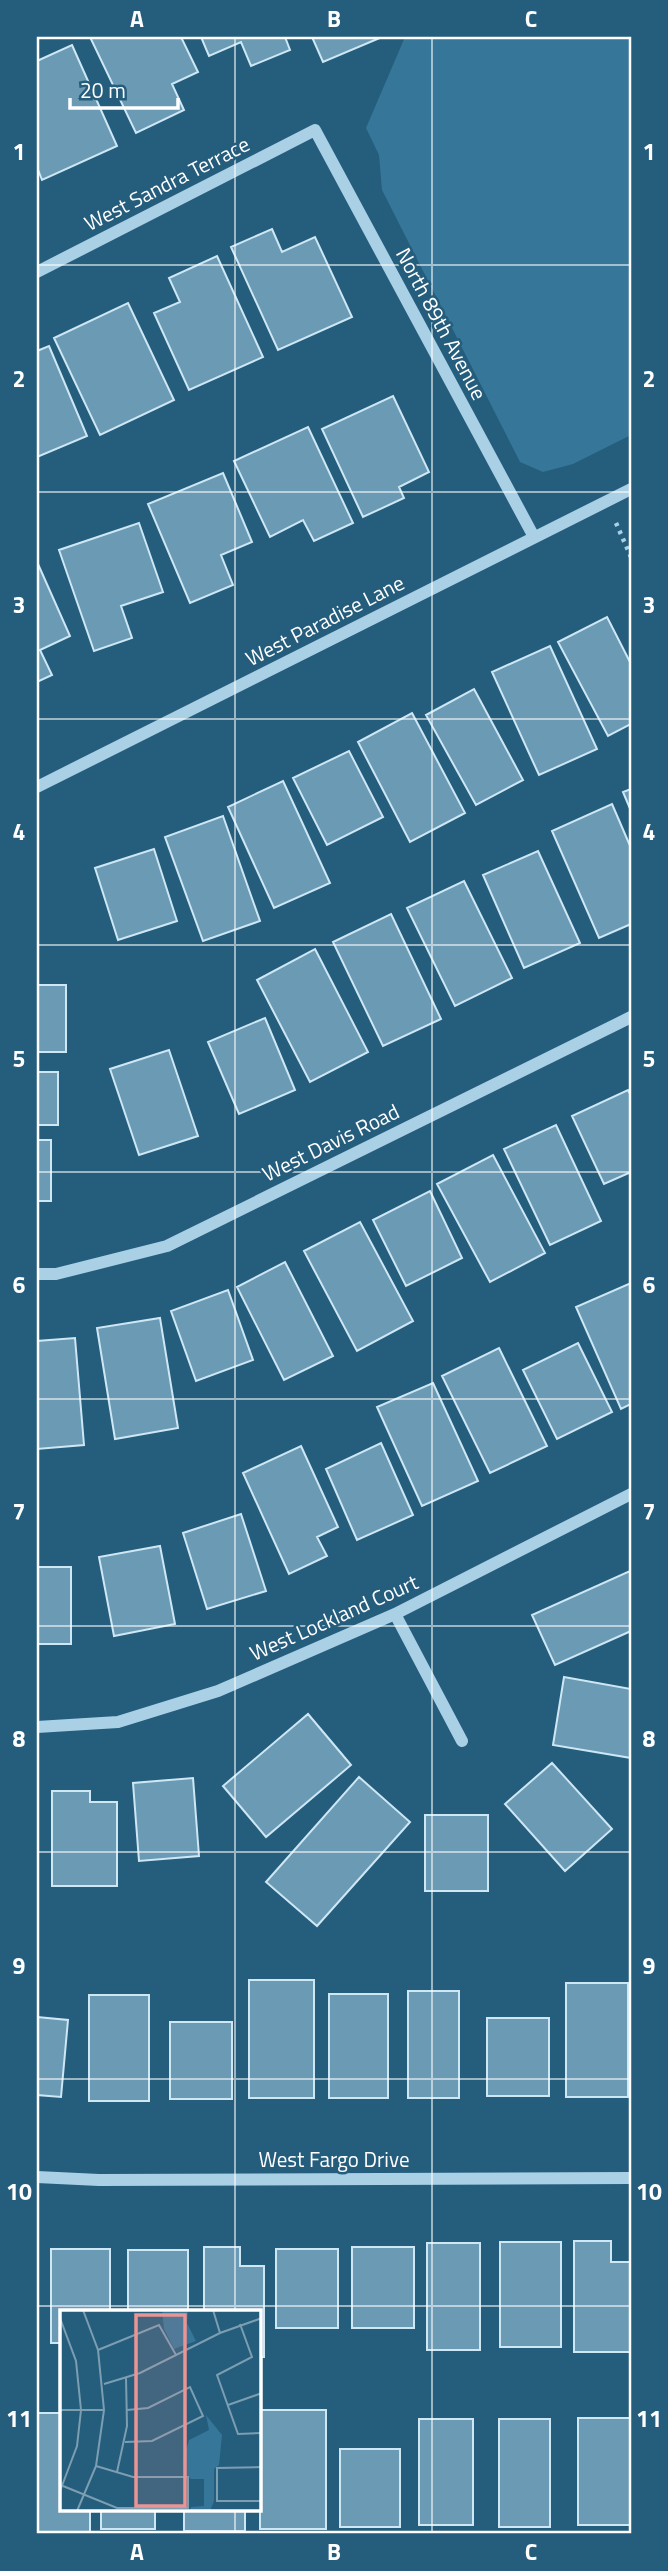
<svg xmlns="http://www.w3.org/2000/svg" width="668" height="2571" viewBox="0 0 668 2571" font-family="'Titillium Web',sans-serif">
	<rect width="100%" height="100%" fill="#255d7d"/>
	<path fill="#367699" d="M405,37H631V435L573,464L543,472L520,462L382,190L379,155L366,128Z"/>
	<path fill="#6a9ab4" stroke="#cde7f4" stroke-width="2" d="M90,37H181L198,72L172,84L184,110L136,133Z
		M201,37H285L290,50L251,66L241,42L209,56Z
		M312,37H382L323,62Z
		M72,45L117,146L42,180L37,167V61Z
		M272,229L282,252L315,237L352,317L278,350L231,247Z
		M217,256L263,357L189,390L154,313L180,302L169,278Z
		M128,303L174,400L100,435L54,338Z
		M49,346L87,436L37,457V351Z
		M393,396L429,472L399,487L404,498L363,517L322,429Z
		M308,427L353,523L314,541L303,520L270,537L234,461Z
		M223,473L252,542L221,555L233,585L190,603L148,504Z
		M139,523L163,592L121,606L132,638L94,651L59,550Z
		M38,564L70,636L40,650L52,675L37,682Z
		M607,617L631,664V724L608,736L558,642Z
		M550,646L597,749L539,775L492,672Z
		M474,689L523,780L476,805L426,715Z
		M412,713L465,813L410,842L358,742Z
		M349,751L383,817L327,845L293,778Z
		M283,781L330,883L274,908L228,807Z
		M631,789V811L623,792Z
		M612,804L631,848V924L599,938L552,831Z
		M223,816L260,921L203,941L165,837Z
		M154,849L177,921L118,940L95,868Z
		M538,851L580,943L524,968L483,875Z
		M464,881L512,978L455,1006L407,908Z
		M391,914L441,1019L383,1046L333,942Z
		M315,949L368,1052L310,1082L257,980Z
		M37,985H66V1052H37Z
		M265,1018L295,1090L239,1114L208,1042Z
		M169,1050L198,1136L139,1155L110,1069Z
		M37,1072H58V1125H37Z
		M628,1090L631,1096V1172L604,1184L572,1116Z
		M556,1125L601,1221L550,1245L504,1149Z
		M37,1140H51V1201H37Z
		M493,1155L545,1253L490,1282L437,1184Z
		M430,1191L462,1258L406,1286L373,1220Z
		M360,1222L413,1321L357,1351L304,1251Z
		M285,1262L333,1356L284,1380L237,1287Z
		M631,1283V1404L621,1409L576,1307Z
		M228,1290L253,1360L196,1381L171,1311Z
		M160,1318L178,1428L115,1439L97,1328Z
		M75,1338L84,1445L37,1449V1341Z
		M578,1343L612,1412L557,1439L523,1370Z
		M499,1348L547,1446L490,1473L442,1376Z
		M433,1383L478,1481L422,1506L377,1407Z
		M381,1443L413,1515L357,1540L326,1469Z
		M301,1446L338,1527L317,1537L327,1556L289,1574L243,1473Z
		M241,1514L266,1591L207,1609L183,1533Z
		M160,1546L175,1624L114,1636L99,1557Z
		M37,1567H71V1644H37Z
		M630,1571L631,1631L555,1665L532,1615Z
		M564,1677L631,1689V1758L553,1745Z
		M308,1714L351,1765L266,1837L223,1786Z
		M552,1763L612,1829L565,1871L505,1804Z
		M359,1777L410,1822L317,1926L266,1882Z
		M193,1778L199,1856L139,1861L133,1783Z
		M52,1791H90V1802H117V1886H52Z
		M425,1815H488V1891H425Z
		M249,1980H314V2098H249Z
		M566,1983H628V2097H566Z
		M408,1991H459V2098H408Z
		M329,1994H388V2098H329Z
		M89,1995H149V2101H89Z
		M37,2017L68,2020L61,2097L37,2095Z
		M487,2018H549V2096H487Z
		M170,2022H232V2099H170Z
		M574,2241H611V2262H631V2352H574Z
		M500,2242H561V2347H500Z
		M427,2243H480V2350H427Z
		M204,2247H240V2266H264V2357H259V2312H204Z
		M352,2247H414V2328H352Z
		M51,2249H110V2312H61V2343H51Z
		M276,2249H338V2328H276Z
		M128,2250H188V2312H128Z
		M260,2410H326V2529H260Z
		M37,2413H61V2510H90V2532H37Z
		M578,2418H631V2525H578Z
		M419,2419H473V2525H419Z
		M499,2419H550V2527H499Z
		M340,2449H400V2527H340Z
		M101,2510H155V2529H101Z
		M184,2510H245V2531H184Z"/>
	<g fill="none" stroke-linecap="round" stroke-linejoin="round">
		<path stroke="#aad0e5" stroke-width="4.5" stroke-dasharray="3.5 5" stroke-linecap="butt" d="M616,523L631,557"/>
		<path stroke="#aad0e5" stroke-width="12" d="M37,272L315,130L534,537
			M37,787L631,489
			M37,1274H56L167,1246L631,1017
			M395,1614L462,1741
			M37,1727L118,1722L218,1691L395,1614L631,1494
			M37,2177L99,2180L631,2178"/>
	</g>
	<path fill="none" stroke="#fff" stroke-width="2" stroke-opacity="0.55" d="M235,37V2312M432,37V2534M37,265H631M37,492H631M37,719H631M37,945H631M37,1172H631M37,1399H631M37,1626H631M37,1852H631M37,2079H631M37,2306H631M235,2510V2534"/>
	<g text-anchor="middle" stroke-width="5" stroke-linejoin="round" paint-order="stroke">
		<g font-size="21" fill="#fff" stroke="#255d7d">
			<text transform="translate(167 184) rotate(-27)" y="7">West Sandra Terrace</text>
			<text transform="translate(441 324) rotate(62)" y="7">North 89th Avenue</text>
			<text transform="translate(325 621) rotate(-27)" y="7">West Paradise Lane</text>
			<text transform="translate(331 1143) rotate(-26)" y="7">West Davis Road</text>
			<text transform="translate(334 1618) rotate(-24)" y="7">West Lockland Court</text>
			<text x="334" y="2167">West Fargo Drive</text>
		</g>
	</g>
	<g transform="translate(60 2310)">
		<rect width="201" height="201" fill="#255d7d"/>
		<path d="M102,0H128L127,13L136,31L114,39L104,19ZM146,105L162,125L159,155L154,159V191L150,201H130L131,197L144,196V169H131L124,163L123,150L129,130L149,120Z" fill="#367699"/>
		<path fill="none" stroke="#7c9eb1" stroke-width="2" d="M153,0L160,23M0,8L16,51L21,100L17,136L0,181M180,14L192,47L157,65L178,124L202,123M38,40L99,15L116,45M44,74L80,63L160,23L202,8M168,95L202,83M0,100H44M65,132L92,131L143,106L130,77L88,98L67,100M202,157L157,158V191H202M57,162L67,116L66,68M3,176L57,198H128V167H73L36,156M17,201L36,156L44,100L38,40L23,0"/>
		<path fill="#ea9494" fill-opacity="0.15" stroke="#ea9494" stroke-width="3.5" d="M76,5H125V196H76Z"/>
		<rect width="201" height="201" fill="none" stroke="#fff" stroke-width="3.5"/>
	</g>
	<rect width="668" height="2571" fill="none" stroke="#255d7d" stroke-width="77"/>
	<path d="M70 98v10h108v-10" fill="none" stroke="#ffffff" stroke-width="3.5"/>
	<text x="80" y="98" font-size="21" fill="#ffffff" stroke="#255d7d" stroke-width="5" paint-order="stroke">20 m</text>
	<rect x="38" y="38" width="592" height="2494" fill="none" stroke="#fff" stroke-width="2.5"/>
	<g font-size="23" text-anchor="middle" font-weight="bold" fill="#fff">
		<text x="137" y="27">A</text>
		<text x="334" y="27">B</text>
		<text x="531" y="27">C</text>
		<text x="19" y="160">1</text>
		<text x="649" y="160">1</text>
		<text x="19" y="387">2</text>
		<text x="649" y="387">2</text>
		<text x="19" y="613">3</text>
		<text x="649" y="613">3</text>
		<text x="19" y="840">4</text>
		<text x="649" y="840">4</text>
		<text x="19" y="1067">5</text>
		<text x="649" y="1067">5</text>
		<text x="19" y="1293">6</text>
		<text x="649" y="1293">6</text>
		<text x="19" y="1520">7</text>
		<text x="649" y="1520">7</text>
		<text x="19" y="1747">8</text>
		<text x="649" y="1747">8</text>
		<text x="19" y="1974">9</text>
		<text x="649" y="1974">9</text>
		<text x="19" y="2200">10</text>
		<text x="649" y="2200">10</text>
		<text x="19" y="2427">11</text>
		<text x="649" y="2427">11</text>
		<text x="137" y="2560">A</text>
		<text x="334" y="2560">B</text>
		<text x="531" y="2560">C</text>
	</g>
</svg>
